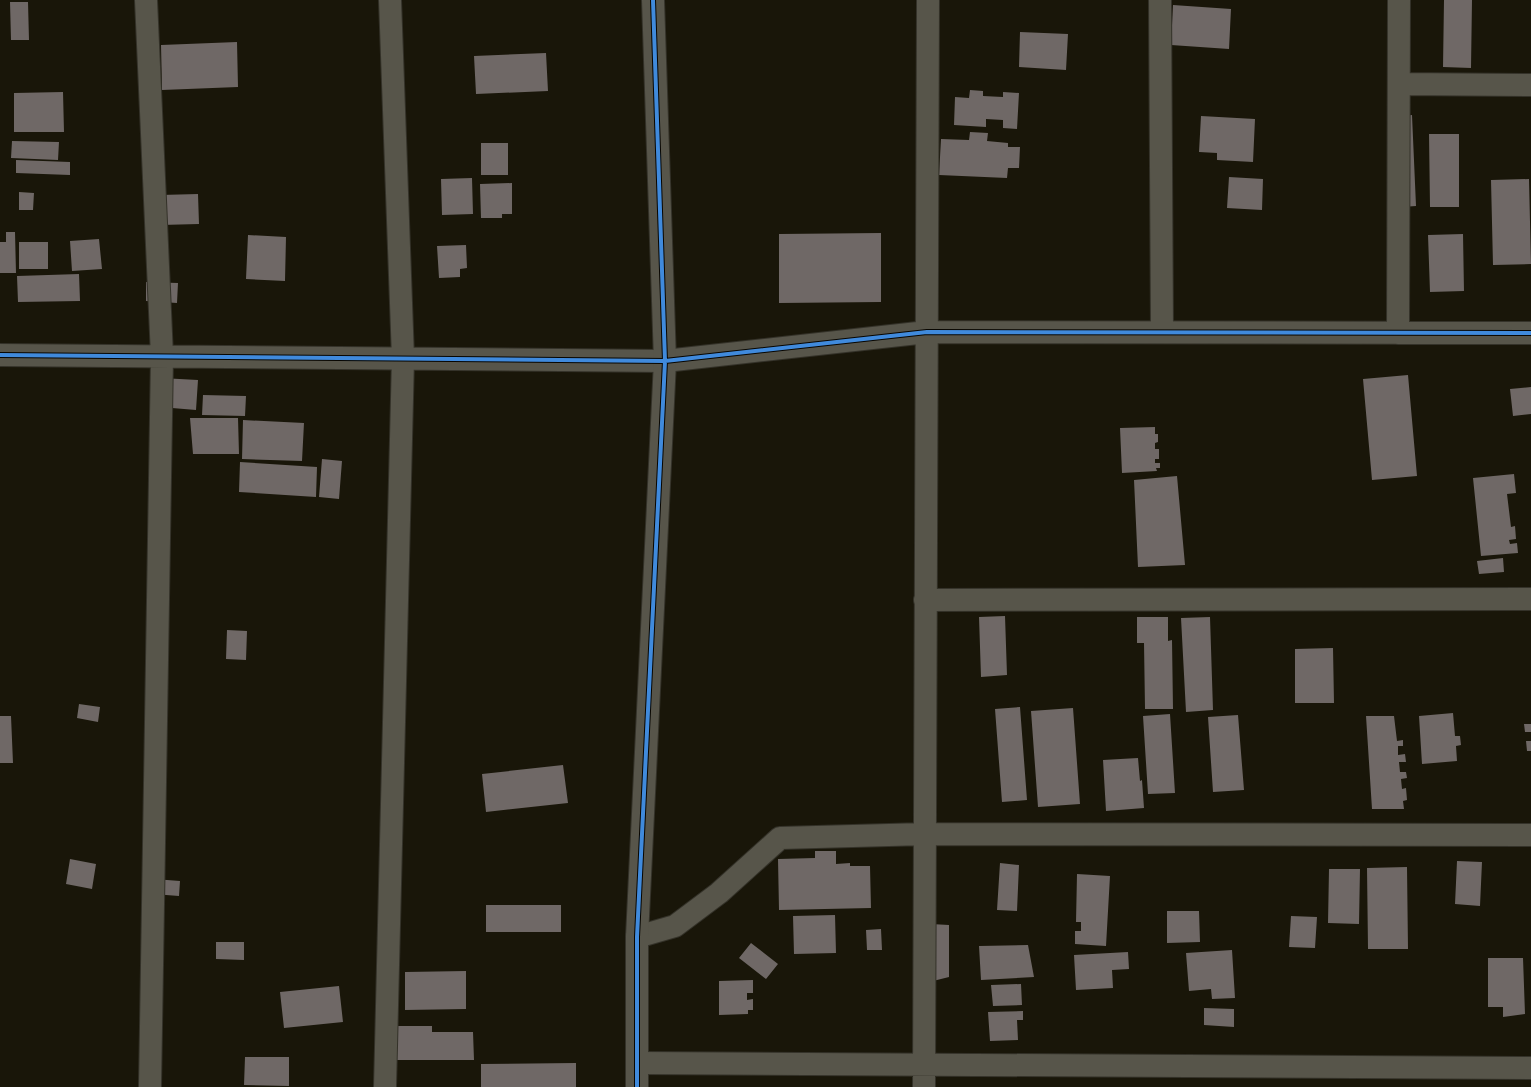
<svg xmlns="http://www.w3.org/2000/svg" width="1531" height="1087" viewBox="0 0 1531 1087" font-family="Commissioner,sans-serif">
	<rect width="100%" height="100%" fill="#191609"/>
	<path fill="#6f6866" d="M1444,0H1472L1471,68L1443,67Z
		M10,2H28L29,40H11Z
		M1173,5L1231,9L1229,49L1171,45Z
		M1020,32L1068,34L1066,70L1019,67Z
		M237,42L238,87L162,90L161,45Z
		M546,53L548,91L476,94L474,56Z
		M970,90L983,91V96L1003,97V92L1019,93L1017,129L1003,128V120L986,119V127L954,125L955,97L969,98Z
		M63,92L64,132H14V93Z
		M1412,115L1416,206L1402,207L1398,116Z
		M1201,116L1255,119L1253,162L1217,160V153L1199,152Z
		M970,132L988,133L987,141L1008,143V147H1020L1019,168H1008L1007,178L939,175L941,139L969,140Z
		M1429,134H1459V207H1430Z
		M12,141L59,142L58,160L11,158Z
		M481,143H508V175H481Z
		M16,160L70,162V175L16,173Z
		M1229,177L1263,179L1262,210L1227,208Z
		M472,178L473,214L442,215L441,179Z
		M1529,179L1531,264L1493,265L1491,180Z
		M512,183V214H502V218H481L480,184Z
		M19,192L34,193L33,210H19Z
		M198,194L199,224L161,225L160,195Z
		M6,232H15L16,273H0V242H6Z
		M881,233V302L779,303V234Z
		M1463,234L1464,291L1430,292L1428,235Z
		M248,235L286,237L285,281L246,279Z
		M99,239L102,269L72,271L70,241Z
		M19,242H48V269H19Z
		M466,245L467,268L460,269V277L439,278L437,246Z
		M79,274L80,301L18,302L17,276Z
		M146,282L178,283L177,303L146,301Z
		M1408,375L1417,476L1372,480L1363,379Z
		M161,378L198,380L196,410L160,407Z
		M1531,387V414L1513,416L1510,389Z
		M203,395L246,396L245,416L202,415Z
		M190,418H238L239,454H193Z
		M243,420L304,423L302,461L242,459Z
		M1155,427V434H1158V442L1155,443V449H1159V459H1155V463H1160V468H1156L1157,471L1122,473L1120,428Z
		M322,459L342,461L339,499L319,497Z
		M240,462L317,467L316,497L239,492Z
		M1514,474L1516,493L1507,494L1511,527L1515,526L1516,539L1509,540L1510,544L1517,543L1518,553L1481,556L1473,478Z
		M1177,476L1185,565L1138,567L1134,480Z
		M1503,558L1504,572L1479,574L1477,561Z
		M1005,616L1007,675L981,677L979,617Z
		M1137,617H1168V641L1172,640L1173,709H1145L1144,643H1137Z
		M1210,617L1213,710L1186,712L1181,618Z
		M227,630L247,631L246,660L226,659Z
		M1333,648L1334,703H1295V649Z
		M79,704L100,707L98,722L77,718Z
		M1020,707L1027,800L1002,802L995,709Z
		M1073,708L1080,804L1038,807L1031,711Z
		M1453,713L1455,736H1460L1461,745L1456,746L1457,761L1422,764L1419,716Z
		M1170,714L1175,793L1148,794L1143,716Z
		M1238,715L1244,790L1213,792L1208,717Z
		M0,716H11L13,763H0Z
		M1366,716H1394L1397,741L1403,740V746H1398V755L1405,754L1406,762H1399L1400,772H1406L1407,778L1401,779L1402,789L1406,788L1407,800L1403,801L1404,809H1372Z
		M1524,724H1531V732H1525Z
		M1526,741H1531V751H1527Z
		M1138,758L1140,781L1142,780L1144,808L1106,811L1103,760Z
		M563,765L568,803L486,812L482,774Z
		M815,851H836V864L850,863V866H870L871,908L779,910L778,859L815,858Z
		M70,859L96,864L92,889L66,884Z
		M1457,861L1482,862L1480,906L1455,904Z
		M1000,863L1019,865L1017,911L997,910Z
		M1407,867L1408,949H1368L1367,868Z
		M1329,869H1360L1359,924L1328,923Z
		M1077,874L1110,876L1106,946L1075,944V931H1081V922H1076Z
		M154,879L180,881L179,896L153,894Z
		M486,905H561V932H486Z
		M1167,911H1199L1200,942L1167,943Z
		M835,915L836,953L794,954L793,916Z
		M1291,916L1317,917L1315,948L1289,947Z
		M931,924L949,925V977L929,982Z
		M881,929L882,950H867L866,930Z
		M216,942H244V960L216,959Z
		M751,943L778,964L766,979L739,958Z
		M1028,945L1034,977L981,980L979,946Z
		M1232,950L1235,998L1212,999L1211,989L1189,991L1186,953Z
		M1128,952L1129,969L1112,970L1113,988L1076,990L1074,955Z
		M1488,958H1523L1525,1014L1503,1017V1007H1488Z
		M466,971V1009L405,1010V972Z
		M753,980V993H747V1000L753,999V1010H748V1014L719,1015V981Z
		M1021,984L1022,1005L993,1006L991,985Z
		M339,986L343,1022L284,1028L280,992Z
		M1204,1008L1234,1009V1027L1204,1025Z
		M1023,1011V1020H1017L1018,1040L990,1041L988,1012Z
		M393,1026H432V1032H473L474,1060H393Z
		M245,1057H289V1086L244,1085Z
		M576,1063V1087H481V1064Z"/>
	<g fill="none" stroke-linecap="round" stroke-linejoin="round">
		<g stroke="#343229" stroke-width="24">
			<path id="minor" d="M146,0L162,356L150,1087
				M1160,0L1162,332
				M1399,84L1531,85
				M1398,333L1399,0
				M0,355L665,361L927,332L1531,333
				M925,600L1531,599
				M637,937L675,926L719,893L780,838L925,834L1531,835
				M637,1063L1531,1068
				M385,1087L403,358L390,0
				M924,1087L928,0"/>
		</g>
		<g stroke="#343229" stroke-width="24">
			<path id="tertiary" d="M637,1087V937L665,361L653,0"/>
		</g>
		<use href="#minor" stroke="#57554a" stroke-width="22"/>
		<use href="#tertiary" stroke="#57554a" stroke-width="22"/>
		<g stroke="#080601" stroke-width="6">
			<path id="cycleway" d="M0,355L665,361L927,332L1531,333
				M637,1087V937L665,361L653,0"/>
		</g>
		<use href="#cycleway" stroke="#408adc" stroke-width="4"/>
	</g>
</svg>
